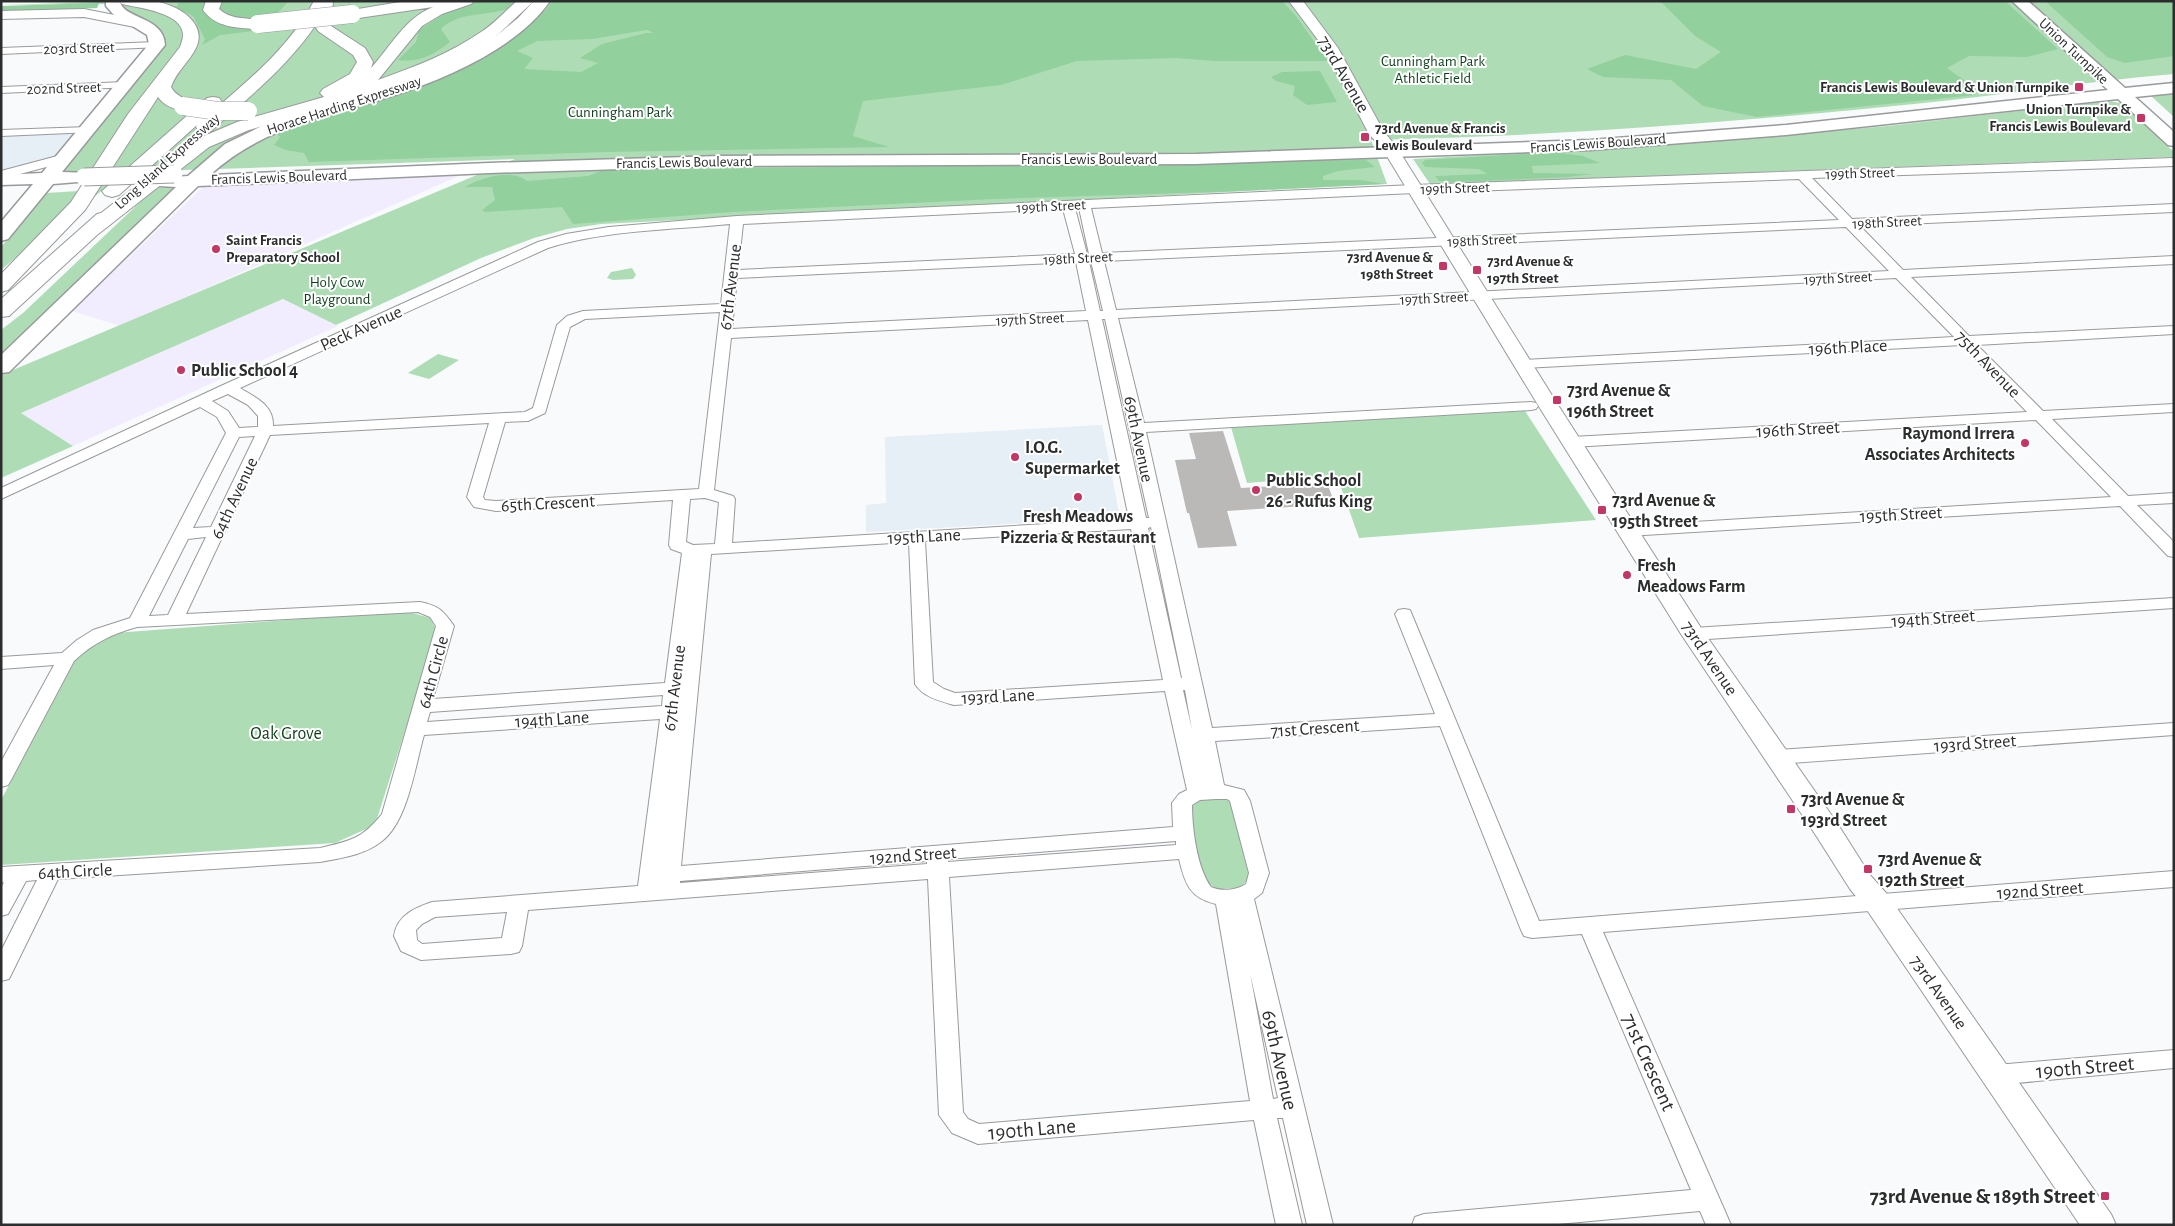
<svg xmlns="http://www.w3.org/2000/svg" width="2175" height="1226" viewBox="0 0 2175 1226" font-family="'Alegreya Sans',sans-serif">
	<rect width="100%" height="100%" fill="#f8fafc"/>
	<path fill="#e6eef6" d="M81,132L58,158L1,174V135Z
		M1102,425L1120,518L866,532V505L886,503L885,437Z"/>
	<path fill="#f2edfe" d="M461,175L120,326L72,311L203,187Z
		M283,299L338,326L73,446L21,413Z"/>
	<path fill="#aeddb5" d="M124,1H2174V74C2090,81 2008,94 1924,103C1740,122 1556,136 1371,140L1387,184L601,224L567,229L534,238L481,258L336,325L283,299L21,413L73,446L1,478V375L515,159L125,172L94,197L92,193L104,173L61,174L163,47L125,13L119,4L1,5L99,2L124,4Z
		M2174,94V117L2151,96Z
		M2108,101L2121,103L2174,152V157L1430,184L1413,159L1695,143L1887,126Z
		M177,187L1,355V330L23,313L155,188Z
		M79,191C63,223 28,247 1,270V247L46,193Z
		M632,268L636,275L633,279L613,280L607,278L611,272Z
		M438,354L459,360L429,379L408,373Z
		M1525,411L1596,520L1359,538L1337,476L1247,483L1231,427Z
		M405,611L430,618L437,631L375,825L335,843L1,865V800L78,655L97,639L115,633Z
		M1218,797L1231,801L1249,877L1241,888L1218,889L1203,881L1188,810L1198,799Z"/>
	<path fill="#92d09d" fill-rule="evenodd" d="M184,1H207L203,11C215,27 244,27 262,30L220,35L202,45L205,39L193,16L176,8L178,3Z
		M224,1H289L274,17L265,21L225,18L216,10L218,5Z
		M475,1L518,2C513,5 509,8 504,10C482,16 458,12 441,29L450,42C435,54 419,63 398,60L416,42L419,30L444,14Z
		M553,1H1282L1296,16L1328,61H1215L1176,58L1077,61L1001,85L863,101L853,136L889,147L606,152L309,162L304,153L286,150L274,145L280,137L275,132L504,44L544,12ZM647,30L654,33H646L602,44L580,58L598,63L581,72L524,69L533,58L517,51L537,41L592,39Z
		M1660,1H2005L2058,49L2027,57L1969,56L1947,68L1968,83L1976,95L1757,117L1703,106L1671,80L1603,77L1587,69L1625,55L1696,69L1721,52L1695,36Z
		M2045,1H2174V56L2125,63L2107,57Z
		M99,3L97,8L1,12V6Z
		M1320,71L1337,102L1307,105L1293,95L1295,86L1276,81L1271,77L1282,72Z
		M1553,152L1583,156L1600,163L1532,166L1533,173L1593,174L1568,177L1456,182L1439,181L1435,176L1487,174L1479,169L1425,167L1422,163L1425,160Z
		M1366,160L1375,167L1338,171L1323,176V180H1360L1384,184L1217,192L994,199L732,212L573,224L562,207L485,212L482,210L495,200L492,187H465C481,178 511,168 527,181L588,176L603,170Z"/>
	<path fill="#bbb9b7" d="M1223,431L1241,488L1327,483L1335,504L1227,511L1237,546L1198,548L1189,513H1187L1175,460L1196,459L1189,433Z"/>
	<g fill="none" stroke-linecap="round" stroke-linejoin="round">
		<g stroke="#989a9c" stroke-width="2">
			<path id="street" d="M157,42L161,43L162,45L161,47L1,54V48Z
				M126,82L131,85L130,87L1,93V87Z
				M89,127L93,128L95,130L93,132L1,136V130Z
				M65,154L69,155L71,158L69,161L1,179V171Z
				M2174,158V166L1812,178L1852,219L2174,204V212L1860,226L1903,270L2174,256V264L1911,277L1969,336L2174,326V334L1977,345L2043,411L2174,404V412L2052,419L2128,496L2174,493V503L2137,505L2174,542V557L2168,556L2120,506L1628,536L1622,534L1620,531L1622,528L1628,526L2111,497L2036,420L1572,447L1567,445L1564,442L1567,439L1572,437L2027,412L1962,345L1523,368L1518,367L1516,364L1518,361L1523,360L1954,337L1896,278L1118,318L1144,423L1531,402L1536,403L1538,406L1536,409L1531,410L1146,432L1212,728L1435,714L1395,614L1398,610L1404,609L1410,610L1539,921L2174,871V887L1603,932L1731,1225H1706L1700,1211L1547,1225H1412L1415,1217L1424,1214L1691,1190L1582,934L1532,938L1524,936L1521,930L1440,726L1215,741L1224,785L1244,790L1250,801L1269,873L1262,893L1254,899L1333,1225H1307L1283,1118H1277L1302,1225H1276L1254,1120L978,1144L952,1133L939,1115L928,879L528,910L522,946L519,952L511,954L421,960L401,951L394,936C397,915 415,908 432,902L638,886L660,719L424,735C415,766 408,821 382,841C365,855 341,858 320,862L58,879L9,979L1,981V951L37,880L26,881L8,914L1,916V888L4,882L1,883V867L320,848C350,841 362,839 382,814L436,626L430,617L418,612L137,627C112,634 93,643 74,661L11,780L8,785L1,787V762L54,665L1,669V657L62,653L77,640L93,630L130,618L226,433L217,417L200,407L1,499V488L223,385L538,242L566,234L609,227L737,216L1414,185ZM1799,179L1839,220L1102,253L1091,208L1414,193ZM1075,208H1079L1089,254H1087ZM1063,209L1075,254L738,270L743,224ZM730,224L721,304L583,311L567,316L557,325L533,408L525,412L273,426C274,405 256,398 240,388L548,248C606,230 670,230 730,224ZM1846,227L1889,271L1116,310L1104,261ZM1091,261L1103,311H1100L1089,262ZM1076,262L1086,311L732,329L737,278ZM720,312L699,489L496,501L485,500L483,497L505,422L528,421L545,413L570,327L585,319ZM1102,319H1105L1149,518H1146ZM1088,320L1129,519L732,543L735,499L733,496L714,490L731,338ZM228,394L248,405L258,416V427L239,428L228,411L212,401ZM489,423L467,497L474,507L496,511L673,500L669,545L671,549L682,553L665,683L433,699L454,626C443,610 439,606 420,602L186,614L270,435ZM255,436L211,527L193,528L239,437ZM705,498L719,502L715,544L693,545L686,542L690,499ZM1151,527L1182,678H1181L1148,528ZM1131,529L1163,680L955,693L944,689L933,682L925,541ZM206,537L168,615L149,616L188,539ZM909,542L915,684C923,697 940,701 954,705L1165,691L1187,790L1179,794L1172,803L1173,827L681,866L711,554ZM1183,690H1185L1192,730ZM663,695L662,706L427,722L430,712ZM1216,799H1227L1230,801L1249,873L1246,884C1237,890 1222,892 1211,887C1197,868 1192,828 1192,805L1200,800ZM1176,841V845L948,862V859ZM1179,859C1185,884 1190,898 1216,904L1250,1101L979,1124L968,1119L963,1112L949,877ZM927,861V864L680,883V881ZM507,912L502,938L422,944L417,940L416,930L422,924L435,917ZM1250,973L1278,1098L1273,1099Z
				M2174,598V608L1693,640L1687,638L1684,634L1687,630L1693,628Z
				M2174,723V735L1777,764L1770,762L1767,757L1770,752L1777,750Z
				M2174,1050V1068L1996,1085L1988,1082L1984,1075L1988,1068L1996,1065Z"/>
		</g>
		<g stroke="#989a9c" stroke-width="2">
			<path id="secondary" d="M1289,1H1303L1338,48L1384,132L1396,146L1558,405L1703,631L1837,823L1870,875L1887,894L2111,1214L2116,1225H2080L1867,910L1850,889L1817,837L1681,634L1538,405L1382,148L1369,134L1324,48Z
				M84,9L145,21L152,25L145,29L84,17L1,19V11Z"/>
		</g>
		<g stroke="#989a9c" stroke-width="3">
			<path id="primary" d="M106,1H120C122,19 164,16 165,45L62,172L90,173L93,177L90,181L53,184L8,239L1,241V222L33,184L1,185V175L42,173L149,44L147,35L113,14L106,6Z
				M534,1H550C537,20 516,37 497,49C459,73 417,89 375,101C314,119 258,131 210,175L489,163L720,156L1196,154L1590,140L1786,125L2108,90L2012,1H2028L2125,88L2174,83V93L2135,97L2174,132V146L2168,145L2118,99L1786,135L1590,150L1196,164L720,166L489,173L198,186L9,372L1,373V355L176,187L159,186L156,182L159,178L188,176L225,144L266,124L392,85L446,64L496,36L518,18Z"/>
		</g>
		<g stroke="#989a9c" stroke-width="2">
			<path id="highway" d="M119,1C131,1 143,0 154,1C177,5 208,22 196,48C189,62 176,72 171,87C176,97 186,97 192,106L189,110C179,112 164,106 158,97L85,210L8,290L1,292V274L71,202L128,114L180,47C181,44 183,39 183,35C183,12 138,8 122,4Z
				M206,1H222L219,9C232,21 248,17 264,21L266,24L264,27L258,29C238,28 216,28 203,10Z
				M314,1H333L331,26L365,48L373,62L371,68C392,45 404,19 433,7L352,19L346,17L344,14L346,11L406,1H474L471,4L442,14L422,26L378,80C414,67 449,54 481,32C494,24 505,11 517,1H534L494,38L436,71L377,93L249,130L209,147L97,235L9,316L1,317V299L97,214L101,213L197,139L237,122L324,97L320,93L323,89L350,74L357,62L353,55L318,31L315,26C287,67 248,98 211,131L205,132L199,131L196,127L197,125L119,195L112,197L105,195L102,191L207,98L213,97L219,98L222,102L220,105C256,74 291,44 314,1Z"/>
		</g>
		<use href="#street" fill="#fff" fill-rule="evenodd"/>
		<use href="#secondary" fill="#fff" fill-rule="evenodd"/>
		<use href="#primary" fill="#fff" fill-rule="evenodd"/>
		<use href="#highway" fill="#fff" fill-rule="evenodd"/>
		<g stroke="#989a9c" stroke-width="19" stroke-linecap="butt">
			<path id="primary-bridge" d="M84,177L174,174"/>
		</g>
		<g stroke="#989a9c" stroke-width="19" stroke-linecap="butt">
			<path id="highway-bridge" d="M258,24L352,14
				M183,106L218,111H248"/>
		</g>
		<use href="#primary-bridge" stroke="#fff" stroke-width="17"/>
		<use href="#highway-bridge" stroke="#fff" stroke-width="18"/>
	</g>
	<g fill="#c43664" stroke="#fff" stroke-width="2">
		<rect x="2074" y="82" width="10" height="10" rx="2.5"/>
		<rect x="2136" y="113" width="10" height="10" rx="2.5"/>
		<rect x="1360" y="132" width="10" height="10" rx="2.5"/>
		<circle cx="216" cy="249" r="5"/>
		<rect x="1438" y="261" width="10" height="10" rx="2.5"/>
		<rect x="1472" y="265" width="10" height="10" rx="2.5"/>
		<circle cx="181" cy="370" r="5"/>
		<rect x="1552" y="395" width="10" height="10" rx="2.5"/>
		<circle cx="2025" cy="443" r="5"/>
		<circle cx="1015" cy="457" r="5"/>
		<circle cx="1256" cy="490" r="5"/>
		<circle cx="1078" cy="497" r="5"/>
		<rect x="1597" y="505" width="10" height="10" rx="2.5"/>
		<circle cx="1627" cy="575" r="5"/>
		<rect x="1786" y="804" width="10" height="10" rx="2.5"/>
		<rect x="1863" y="864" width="10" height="10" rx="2.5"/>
		<rect x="2100" y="1191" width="10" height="10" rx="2.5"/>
	</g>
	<g text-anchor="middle" stroke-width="4" stroke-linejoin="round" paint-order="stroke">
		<g font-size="15" fill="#2c2d2e" stroke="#fff">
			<text transform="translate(79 48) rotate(-2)" y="5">203rd Street</text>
			<text transform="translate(2074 51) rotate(43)" y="5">Union Turnpike</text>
			<text transform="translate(64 88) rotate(-2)" y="5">202nd Street</text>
			<text transform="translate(344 105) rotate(-18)" y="5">Horace Harding Expressway</text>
			<text transform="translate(1598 143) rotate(-4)" y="5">Francis Lewis Boulevard</text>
			<text x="1089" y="164">Francis Lewis Boulevard</text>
			<text transform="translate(167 161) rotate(-42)" y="5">Long Island Expressway</text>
			<text transform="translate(684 162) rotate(-1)" y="5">Francis Lewis Boulevard</text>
			<text transform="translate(1860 173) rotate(-2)" y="5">199th Street</text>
			<text transform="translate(279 177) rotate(-2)" y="5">Francis Lewis Boulevard</text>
			<text transform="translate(1455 188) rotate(-2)" y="5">199th Street</text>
			<text transform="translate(1051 206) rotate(-3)" y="5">199th Street</text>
			<text transform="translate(1887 222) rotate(-3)" y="5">198th Street</text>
			<text transform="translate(1482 240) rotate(-3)" y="5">198th Street</text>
			<text transform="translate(1078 258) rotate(-3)" y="5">198th Street</text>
			<text transform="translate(1838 278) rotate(-3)" y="5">197th Street</text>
			<text transform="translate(1434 298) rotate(-3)" y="5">197th Street</text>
			<text transform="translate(1030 319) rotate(-3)" y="5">197th Street</text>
		</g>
		<g font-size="15" fill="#0e3c1b" stroke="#fff">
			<text x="1433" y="66">Cunningham Park<tspan x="1433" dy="17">Athletic Field</tspan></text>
			<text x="620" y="117">Cunningham Park</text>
			<text x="337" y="287">Holy Cow<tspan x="337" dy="17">Playground</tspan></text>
		</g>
		<g font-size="15" font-weight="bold" fill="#2c2d2e" stroke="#fff" text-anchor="end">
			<text x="2069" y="92">Francis Lewis Boulevard &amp; Union Turnpike</text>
			<text x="2131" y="114">Union Turnpike &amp;<tspan x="2131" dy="17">Francis Lewis Boulevard</tspan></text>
			<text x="1375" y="133" text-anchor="start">73rd Avenue &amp; Francis<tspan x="1375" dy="17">Lewis Boulevard</tspan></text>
			<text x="226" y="245" text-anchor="start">Saint Francis<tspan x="226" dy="17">Preparatory School</tspan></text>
			<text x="1433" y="262">73rd Avenue &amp;<tspan x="1433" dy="17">198th Street</tspan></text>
			<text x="1487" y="266" text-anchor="start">73rd Avenue &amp;<tspan x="1487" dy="17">197th Street</tspan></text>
		</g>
		<g font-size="18" fill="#2c2d2e" stroke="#fff">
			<text transform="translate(1344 74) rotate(60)" y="6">73rd Avenue</text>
			<text transform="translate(730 287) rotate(-83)" y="6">67th Avenue</text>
			<text transform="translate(361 328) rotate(-24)" y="6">Peck Avenue</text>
			<text transform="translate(1848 347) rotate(-3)" y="6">196th Place</text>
			<text transform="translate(1988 364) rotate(46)" y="6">75th Avenue</text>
			<text transform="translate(1798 429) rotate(-3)" y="6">196th Street</text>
			<text transform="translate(1139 439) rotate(78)" y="6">69th Avenue</text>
			<text transform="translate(234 498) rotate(-65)" y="6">64th Avenue</text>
			<text transform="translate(548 503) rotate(-3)" y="6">65th Crescent</text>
			<text transform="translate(1901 514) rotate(-3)" y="6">195th Street</text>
			<text transform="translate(924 536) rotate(-3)" y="6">195th Lane</text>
			<text transform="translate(1933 618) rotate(-4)" y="6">194th Street</text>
			<text transform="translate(1710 658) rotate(56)" y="6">73rd Avenue</text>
			<text transform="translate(433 672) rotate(-75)" y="6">64th Circle</text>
			<text transform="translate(674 688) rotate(-83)" y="6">67th Avenue</text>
			<text transform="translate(998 696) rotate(-3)" y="6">193rd Lane</text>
			<text transform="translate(552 719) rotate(-4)" y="6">194th Lane</text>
			<text transform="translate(1315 728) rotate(-4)" y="6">71st Crescent</text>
			<text transform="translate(1975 743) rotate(-4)" y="6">193rd Street</text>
			<text transform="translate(913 855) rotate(-4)" y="6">192nd Street</text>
			<text transform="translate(75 871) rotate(-3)" y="6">64th Circle</text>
			<text transform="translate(2040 890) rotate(-4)" y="6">192nd Street</text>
			<text transform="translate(1939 992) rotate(55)" y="6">73rd Avenue</text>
		</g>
		<g font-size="18" font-weight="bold" fill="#2c2d2e" stroke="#fff" text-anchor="start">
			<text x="191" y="376">Public School 4</text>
			<text x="1567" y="396">73rd Avenue &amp;<tspan x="1567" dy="21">196th Street</tspan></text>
			<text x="2015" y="439" text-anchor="end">Raymond Irrera<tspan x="2015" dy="21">Associates Architects</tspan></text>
			<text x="1025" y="453">I.O.G.<tspan x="1025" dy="21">Supermarket</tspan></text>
			<text x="1266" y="486">Public School<tspan x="1266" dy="21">26 - Rufus King</tspan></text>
			<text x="1612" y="506">73rd Avenue &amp;<tspan x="1612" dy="21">195th Street</tspan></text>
			<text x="1078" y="522" text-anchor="middle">Fresh Meadows<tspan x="1078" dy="21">Pizzeria &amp; Restaurant</tspan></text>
			<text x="1637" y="571">Fresh<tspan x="1637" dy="21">Meadows Farm</tspan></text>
			<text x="1801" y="805">73rd Avenue &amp;<tspan x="1801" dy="21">193rd Street</tspan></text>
			<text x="1878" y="865">73rd Avenue &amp;<tspan x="1878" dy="21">192th Street</tspan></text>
		</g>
		<g font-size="18" fill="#0e3c1b" stroke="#fff">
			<text x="286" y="739">Oak Grove</text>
		</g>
		<g font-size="21" fill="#2c2d2e" stroke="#fff">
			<text transform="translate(1280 1060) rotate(77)" y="7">69th Avenue</text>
			<text transform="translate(1649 1062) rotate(66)" y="7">71st Crescent</text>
			<text transform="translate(2085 1067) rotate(-5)" y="7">190th Street</text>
			<text transform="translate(1032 1129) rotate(-5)" y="7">190th Lane</text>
		</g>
		<g font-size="21" font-weight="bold" fill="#2c2d2e" stroke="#fff" text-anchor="end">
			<text x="2095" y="1203">73rd Avenue &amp; 189th Street</text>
		</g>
	</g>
	<rect width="2175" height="1226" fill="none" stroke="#2c2d2e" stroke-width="5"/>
</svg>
